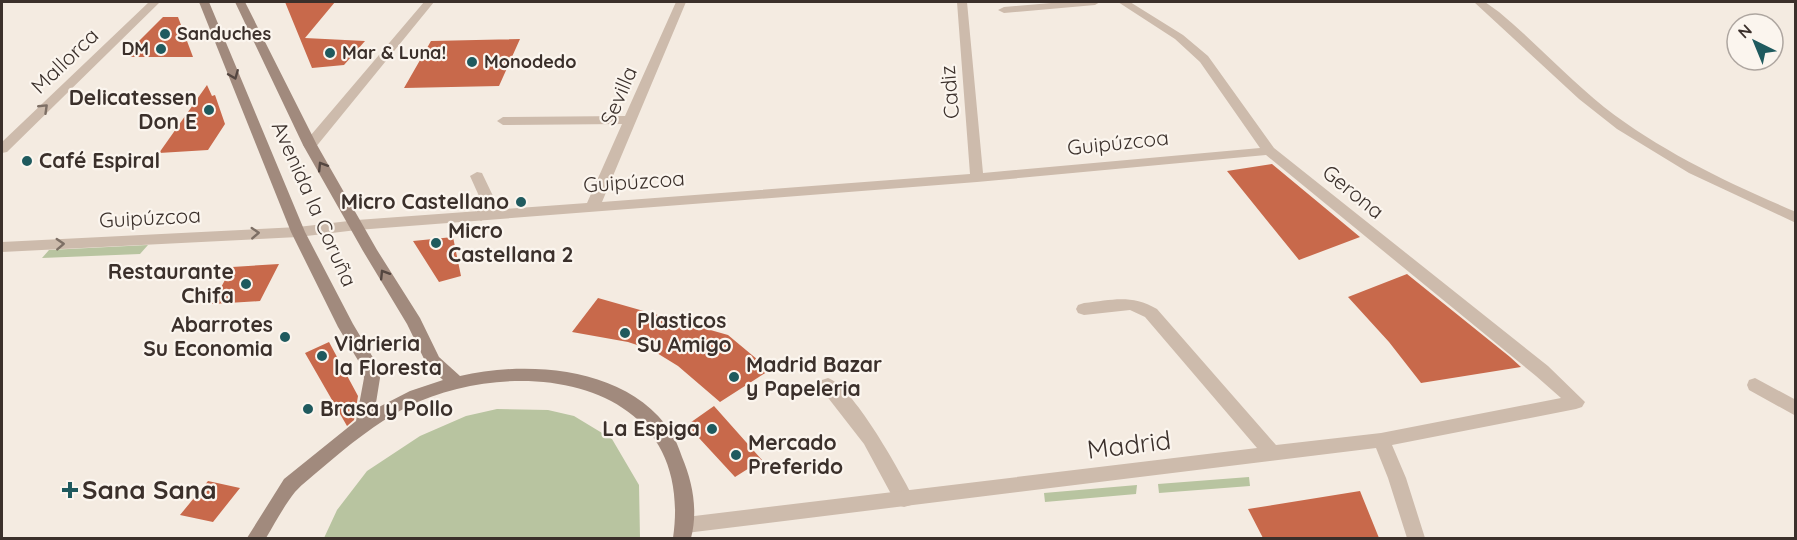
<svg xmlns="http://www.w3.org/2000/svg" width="1797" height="540" viewBox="0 0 1797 540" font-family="Quicksand,sans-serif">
	<rect width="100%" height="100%" fill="#f4ebe1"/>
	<path fill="#b8c4a0" d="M148,245L140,254L42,258L49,250Z
		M497,409L548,410L574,416L612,439L639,485L640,538H324L337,510L367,471L420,436L466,416Z
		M1249,477L1250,486L1159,493L1158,484Z
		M1137,485L1136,494L1045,502L1044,493Z"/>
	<path fill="#c8694b" d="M285,2H335L305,38L365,41L344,65L312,68Z
		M163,17H178L193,57H123Z
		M520,39L499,86L404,88L431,41Z
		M207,85L212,96L215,95L225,124L208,150L159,153Z
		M1272,164L1360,237L1299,260L1227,171Z
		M453,237L461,276L439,282L413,241Z
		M279,264L260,301L212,304L232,267Z
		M1407,274L1510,357L1521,367L1421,383L1389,342L1348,297Z
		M598,298L728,335L770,370L720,402L678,366L652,350L628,342L572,332Z
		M329,342L358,396L354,420L347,426L305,353Z
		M714,406L762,460L735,477L687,425Z
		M208,481L240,488L213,522L180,515Z
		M1360,491L1379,538H1263L1248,509Z"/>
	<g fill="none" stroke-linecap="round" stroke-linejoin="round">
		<path fill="#cdbbac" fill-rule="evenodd" d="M1063,2H1100L1095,5L1004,13L998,10L1004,7Z
			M477,172L482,173L493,196L488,216L481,221L474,216L479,196L470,176Z
			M828,378C853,387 898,468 911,493L913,499L911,505L904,507L897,505L864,444L822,390L820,385L822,380Z"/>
		<path fill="#cdbbac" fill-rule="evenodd" d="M149,2H160L7,152L2,153V142Z
			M424,2H434L315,148H305L303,145L305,142Z
			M676,2H686L602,202L970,174L957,2H967L983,173L1260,148L1200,62L1175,39L1118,2H1130L1183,35L1208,56L1274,148L1548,366L1585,402L1582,407L1576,409L1392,445L1406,478L1425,538H1407L1388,478L1376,448L686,533L679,531L677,525L679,519L686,517L1257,448L1145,317L1130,310L1084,315L1078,313L1076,309L1078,305L1084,303C1112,300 1131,294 1157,309L1276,445L1381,433L1561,398L1536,376L1266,155L977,182L357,230L298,237L2,252V242L298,227L357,220L587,203L622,124L503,125L497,121L503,117L625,116Z
			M1755,378L1796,400V416L1749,390L1747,385L1749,380Z"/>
		<path fill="#cdbbac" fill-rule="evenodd" d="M1474,2H1485L1499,12C1535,42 1567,77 1604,107C1662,152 1728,183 1796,212V223L1689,173L1617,129L1579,99Z"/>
		<path fill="#a18a7d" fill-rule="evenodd" d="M199,2H209L305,232L353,324L378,366L380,378L375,409L410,391L443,380L427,365L407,324L363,251L303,145L235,2H245L317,145L377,250L420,318L439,357L460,376C529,360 628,367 671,432C676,440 679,449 682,457C693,483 698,511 691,538H673C696,379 520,352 407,407C376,423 349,445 322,468C313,476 303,483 295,492C284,506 275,523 266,538H247L284,479L356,421L364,378L362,367L338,327L291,232Z"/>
	</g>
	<defs><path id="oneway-chevron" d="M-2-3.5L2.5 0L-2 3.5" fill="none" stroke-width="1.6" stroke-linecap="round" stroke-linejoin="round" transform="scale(1.5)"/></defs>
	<g stroke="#544640">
		<use href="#oneway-chevron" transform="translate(234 75) rotate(68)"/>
		<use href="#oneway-chevron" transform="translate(322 166) rotate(-122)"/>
		<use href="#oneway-chevron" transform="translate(384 274) rotate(-122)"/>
	</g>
	<g stroke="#7d6f65">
		<use href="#oneway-chevron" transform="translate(44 108) rotate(-44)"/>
		<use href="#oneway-chevron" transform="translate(255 233) rotate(-3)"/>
		<use href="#oneway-chevron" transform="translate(60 244) rotate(-3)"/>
	</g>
	<g fill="#1f5a5e" stroke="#fbf5ee" stroke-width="2">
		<circle cx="165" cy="34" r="6"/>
		<circle cx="161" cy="49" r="6"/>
		<circle cx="330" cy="53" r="6"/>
		<circle cx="472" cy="62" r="6"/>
		<circle cx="209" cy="110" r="6"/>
		<circle cx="27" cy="161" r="6"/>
		<circle cx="521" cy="202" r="6"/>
		<circle cx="436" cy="243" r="6"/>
		<circle cx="246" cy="284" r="6"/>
		<circle cx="625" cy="333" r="6"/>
		<circle cx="285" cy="337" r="6"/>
		<circle cx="322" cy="356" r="6"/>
		<circle cx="734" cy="377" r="6"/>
		<circle cx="308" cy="409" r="6"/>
		<circle cx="712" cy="429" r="6"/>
		<circle cx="736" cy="455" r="6"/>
		<path d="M67 481h6v6h6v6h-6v6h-6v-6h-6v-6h6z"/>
	</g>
	<g text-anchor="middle" stroke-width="4.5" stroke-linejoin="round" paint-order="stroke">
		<g font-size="18" font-weight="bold" fill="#3b302b" stroke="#fbf5ee" text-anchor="start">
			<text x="177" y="40">Sanduches</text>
			<text x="149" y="55" text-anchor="end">DM</text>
			<text x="342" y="59">Mar &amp; Luna!</text>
			<text x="484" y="68">Monodedo</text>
		</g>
		<g font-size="21" fill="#3b302b" stroke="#fbf5ee">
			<text transform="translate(65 61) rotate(-44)" y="7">Mallorca</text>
			<text transform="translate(950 92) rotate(-95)" y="7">Cadiz</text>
			<text transform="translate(619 96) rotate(-67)" y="7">Sevilla</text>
			<text transform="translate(1118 143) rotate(-6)" y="7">Guipúzcoa</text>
			<text transform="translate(634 182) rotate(-4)" y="7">Guipúzcoa</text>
			<text transform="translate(1353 192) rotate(39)" y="7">Gerona</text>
			<text transform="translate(314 204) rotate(66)" y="7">Avenida la Coruña</text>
			<text transform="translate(150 218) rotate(-3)" y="7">Guipúzcoa</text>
		</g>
		<g font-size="21" font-weight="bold" fill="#3b302b" stroke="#fbf5ee" text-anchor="start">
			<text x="197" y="105" text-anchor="end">Delicatessen<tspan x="197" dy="24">Don E</tspan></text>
			<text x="39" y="168">Café Espiral</text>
			<text x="509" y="209" text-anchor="end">Micro Castellano</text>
			<text x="448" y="238">Micro<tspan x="448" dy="24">Castellana 2</tspan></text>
			<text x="234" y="279" text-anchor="end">Restaurante<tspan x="234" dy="24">Chifa</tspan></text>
			<text x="637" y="328">Plasticos<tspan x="637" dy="24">Su Amigo</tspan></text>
			<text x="273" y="332" text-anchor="end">Abarrotes<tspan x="273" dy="24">Su Economia</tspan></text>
			<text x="334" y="351">Vidrieria<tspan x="334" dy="24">la Floresta</tspan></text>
			<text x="746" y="372">Madrid Bazar<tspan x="746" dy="24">y Papeleria</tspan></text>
			<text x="320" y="416">Brasa y Pollo</text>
			<text x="700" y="436" text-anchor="end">La Espiga</text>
			<text x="748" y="450">Mercado<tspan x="748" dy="24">Preferido</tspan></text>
		</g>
		<g font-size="26" fill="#3b302b" stroke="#fbf5ee">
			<text transform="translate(1129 445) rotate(-7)" y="9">Madrid</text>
		</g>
		<g font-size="26" font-weight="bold" fill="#3b302b" stroke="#fbf5ee" text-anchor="start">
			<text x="82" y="499">Sana Sana</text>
		</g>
	</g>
	<rect width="1797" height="540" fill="none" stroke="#3b302b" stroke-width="6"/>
	<g transform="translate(1755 42) rotate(317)"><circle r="28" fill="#fbf5ee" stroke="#aea6a0" stroke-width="1.5"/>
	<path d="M0-4.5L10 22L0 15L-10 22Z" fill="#1f5a5e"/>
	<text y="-9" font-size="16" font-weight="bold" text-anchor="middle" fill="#3b302b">N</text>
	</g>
</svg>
